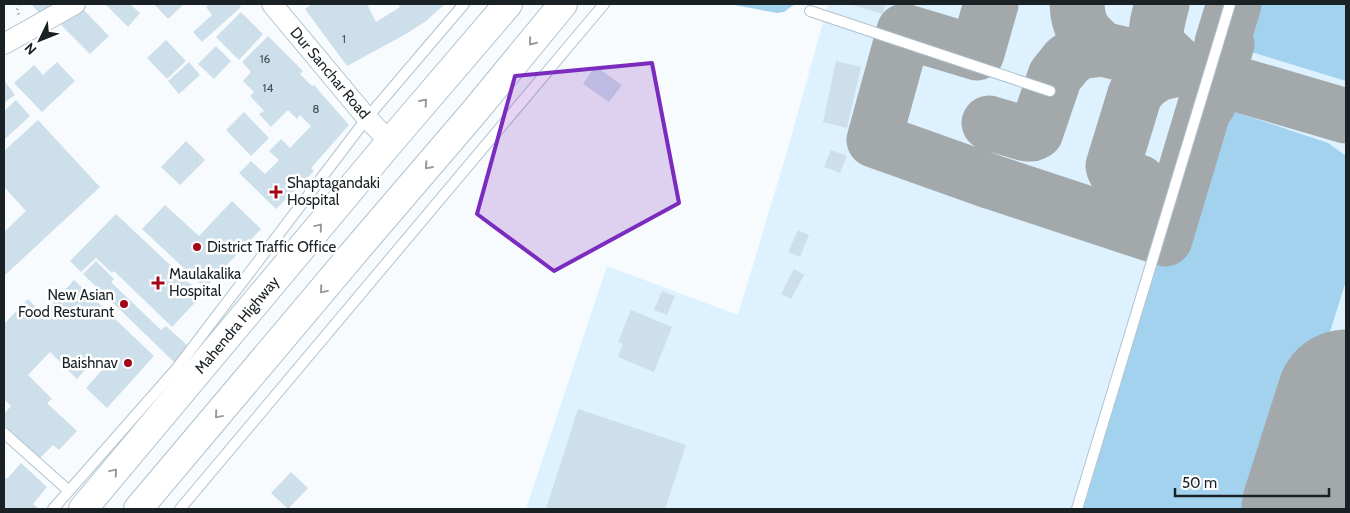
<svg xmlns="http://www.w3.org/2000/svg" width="1350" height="513" viewBox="0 0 1350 513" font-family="Cabin,sans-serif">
	<rect width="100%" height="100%" fill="#f7fbfd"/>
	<path fill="#ddf1fe" d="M828,4H1346V509H526L607,266L738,315L788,148Z"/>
	<path fill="#a3d2ef" d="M729,4H795L784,12L777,13Z
		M1234,4H1346V81L1222,43Z
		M914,12L971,29L967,43L910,26Z
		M1206,102L1328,143L1346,156V281L1274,509H1083Z"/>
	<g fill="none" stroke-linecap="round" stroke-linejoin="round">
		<path stroke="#a3a8ab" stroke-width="55" d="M991,4L977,53L904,31L874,140L992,182L1165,239L1206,102L1209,103L1227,44L1222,43L1234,4
			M1077,4C1078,28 1085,34 1102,49
			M989,123L1026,134H1032L1036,132L1055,76L1067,61L1079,52L1102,49L1182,68L1346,116
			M1139,182C1128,179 1116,178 1113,166L1135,94L1145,82L1157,74L1182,68C1153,43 1152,41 1162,4"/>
		<path stroke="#a3a8ab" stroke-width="139" d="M1311,509L1346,399"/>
	</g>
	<path fill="#cddfea" d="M31,4H59L41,15Z
		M105,4H130L140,13L128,27Z
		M154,4H184L168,19Z
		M210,4H238L241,7L202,42L193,32L212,15L206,7Z
		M312,4H367L376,22L400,7L398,4H445L426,21L406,34L347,66L305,9Z
		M849,4H885L883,14Z
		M80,6L109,36L90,54L61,25Z
		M241,12L263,34L239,60L216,37Z
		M268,36L303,71L300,74L312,86L314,85L349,125L311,168L314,171L276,209L239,173L251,161L265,174L279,160L269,151L281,139L290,148L311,126L300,115L297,119L288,110L271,127L259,114L264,111L250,96L254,92L243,81L251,72L242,62Z
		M166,40L186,61L167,79L147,58Z
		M216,46L231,61L214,79L198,64Z
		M836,61L861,67L847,128L823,122Z
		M57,62L75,81L42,112L14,83L34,65L43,75Z
		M189,62L200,75L179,94L168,81Z
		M595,66L622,85L609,102L583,84Z
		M4,80L15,95L4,103Z
		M16,100L30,116L5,139L4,111Z
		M244,112L269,138L251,156L226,130Z
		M38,120L100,187L4,276V232L26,211L4,187V148L5,150Z
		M186,141L205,160L180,185L161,167Z
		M831,150L847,156L840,173L824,167Z
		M232,201L261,229L205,288L142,229L165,205L199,236Z
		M116,214L202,295L172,327L114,271L112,273L96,258L81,272L70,261Z
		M798,230L809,235L800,257L788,252Z
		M96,261L114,279L111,282L161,330L166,326L189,347L174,362L83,274Z
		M794,269L804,275L791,299L781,294Z
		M74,280L154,356L107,408L86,388L102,370L93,361L77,379L50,352L28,375L52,399L47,403L77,431L59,450L53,445L40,458L4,425V414L11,406L4,399V324L28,299L43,314Z
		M662,291L675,296L667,315L654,310Z
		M631,310L672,327L654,372L618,357L623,344L618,342Z
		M578,409L686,445L665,509H546Z
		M21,463L47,487L33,504L39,509H4V476L7,479Z
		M291,472L308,488L288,509L271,493Z"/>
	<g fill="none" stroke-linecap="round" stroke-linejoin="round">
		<g stroke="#b1c3ce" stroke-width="12">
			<path id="service" d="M810,11L1050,91
				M4,433L69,491
				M53,509L177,368L367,118L464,4
				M180,509L604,4
				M1077,509L1230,4"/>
		</g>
		<g stroke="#b1c3ce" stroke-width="22">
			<path id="minor" d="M272,4L367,118L390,142
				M4,44L75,4"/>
		</g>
		<g stroke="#b1c3ce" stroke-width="30">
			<path id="trunk" d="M83,509L390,142L508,4
				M138,509L362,243L475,111L563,4"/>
		</g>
		<path stroke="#959b9e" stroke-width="3" stroke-dasharray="1 4" stroke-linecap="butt" d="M19,4L17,10L19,15"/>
		<use href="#service" stroke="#fff" stroke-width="10"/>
		<use href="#minor" stroke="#fff" stroke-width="20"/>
		<use href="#trunk" stroke="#fff" stroke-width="28"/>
	</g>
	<defs><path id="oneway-chevron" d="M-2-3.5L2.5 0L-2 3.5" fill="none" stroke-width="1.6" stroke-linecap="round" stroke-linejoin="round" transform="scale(1.25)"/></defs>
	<g stroke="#989b9d">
		<use href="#oneway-chevron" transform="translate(532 42) rotate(129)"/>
		<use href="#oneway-chevron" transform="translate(424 102) rotate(-49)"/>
		<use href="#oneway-chevron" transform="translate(428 166) rotate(131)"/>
		<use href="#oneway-chevron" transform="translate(319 227) rotate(-50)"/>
		<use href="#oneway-chevron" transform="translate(323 290) rotate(130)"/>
		<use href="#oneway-chevron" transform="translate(218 415) rotate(130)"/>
		<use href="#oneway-chevron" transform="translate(114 472) rotate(-50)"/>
	</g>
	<path fill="#7b2cbf" fill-opacity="0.2" stroke="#7b2cbf" stroke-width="4" stroke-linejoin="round" d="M652,63L679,203L554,271L477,214L515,76Z"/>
	<g fill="#a20618" stroke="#fff" stroke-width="2">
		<path d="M273.5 184.5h5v5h5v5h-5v5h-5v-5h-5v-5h5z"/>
		<circle cx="197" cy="247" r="5"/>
		<path d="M155.5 275.5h5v5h5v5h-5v5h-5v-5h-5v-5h5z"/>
		<circle cx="124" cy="304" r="5"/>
		<circle cx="128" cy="363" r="5"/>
	</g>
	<g text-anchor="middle" stroke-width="5" stroke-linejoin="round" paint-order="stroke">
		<g font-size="12" fill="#475056">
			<text x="344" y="43">1</text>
			<text x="265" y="63">16</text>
			<text x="268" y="92">14</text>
			<text x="316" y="113">8</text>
		</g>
		<g font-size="15" fill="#1a2125" stroke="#fff">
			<text transform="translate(330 73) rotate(50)" y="5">Dur Sanchar Road</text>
			<text transform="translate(237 325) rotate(-50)" y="5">Mahendra Highway</text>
		</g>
		<g font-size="15" fill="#1a2125" stroke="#fff" text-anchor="start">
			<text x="287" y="188">Shaptagandaki<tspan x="287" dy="17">Hospital</tspan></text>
			<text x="207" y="252">District Traffic Office</text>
			<text x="169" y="279">Maulakalika<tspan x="169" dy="17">Hospital</tspan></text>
			<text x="114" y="300" text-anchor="end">New Asian<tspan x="114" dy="17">Food Resturant</tspan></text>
			<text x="118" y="368" text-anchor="end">Baishnav</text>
		</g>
	</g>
	<rect width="1350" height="513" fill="none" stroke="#1a2125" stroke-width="10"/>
	<g transform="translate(40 40) rotate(227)" stroke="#ffffff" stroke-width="4" paint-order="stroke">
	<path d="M0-4L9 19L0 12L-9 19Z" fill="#1a2125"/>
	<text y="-8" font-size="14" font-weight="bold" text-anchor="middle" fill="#1a2125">N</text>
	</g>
	<path d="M1175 488v8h154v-8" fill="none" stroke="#1a2125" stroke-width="2.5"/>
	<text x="1182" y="488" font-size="15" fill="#1a2125" stroke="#ffffff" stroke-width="4" paint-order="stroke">50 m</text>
</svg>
